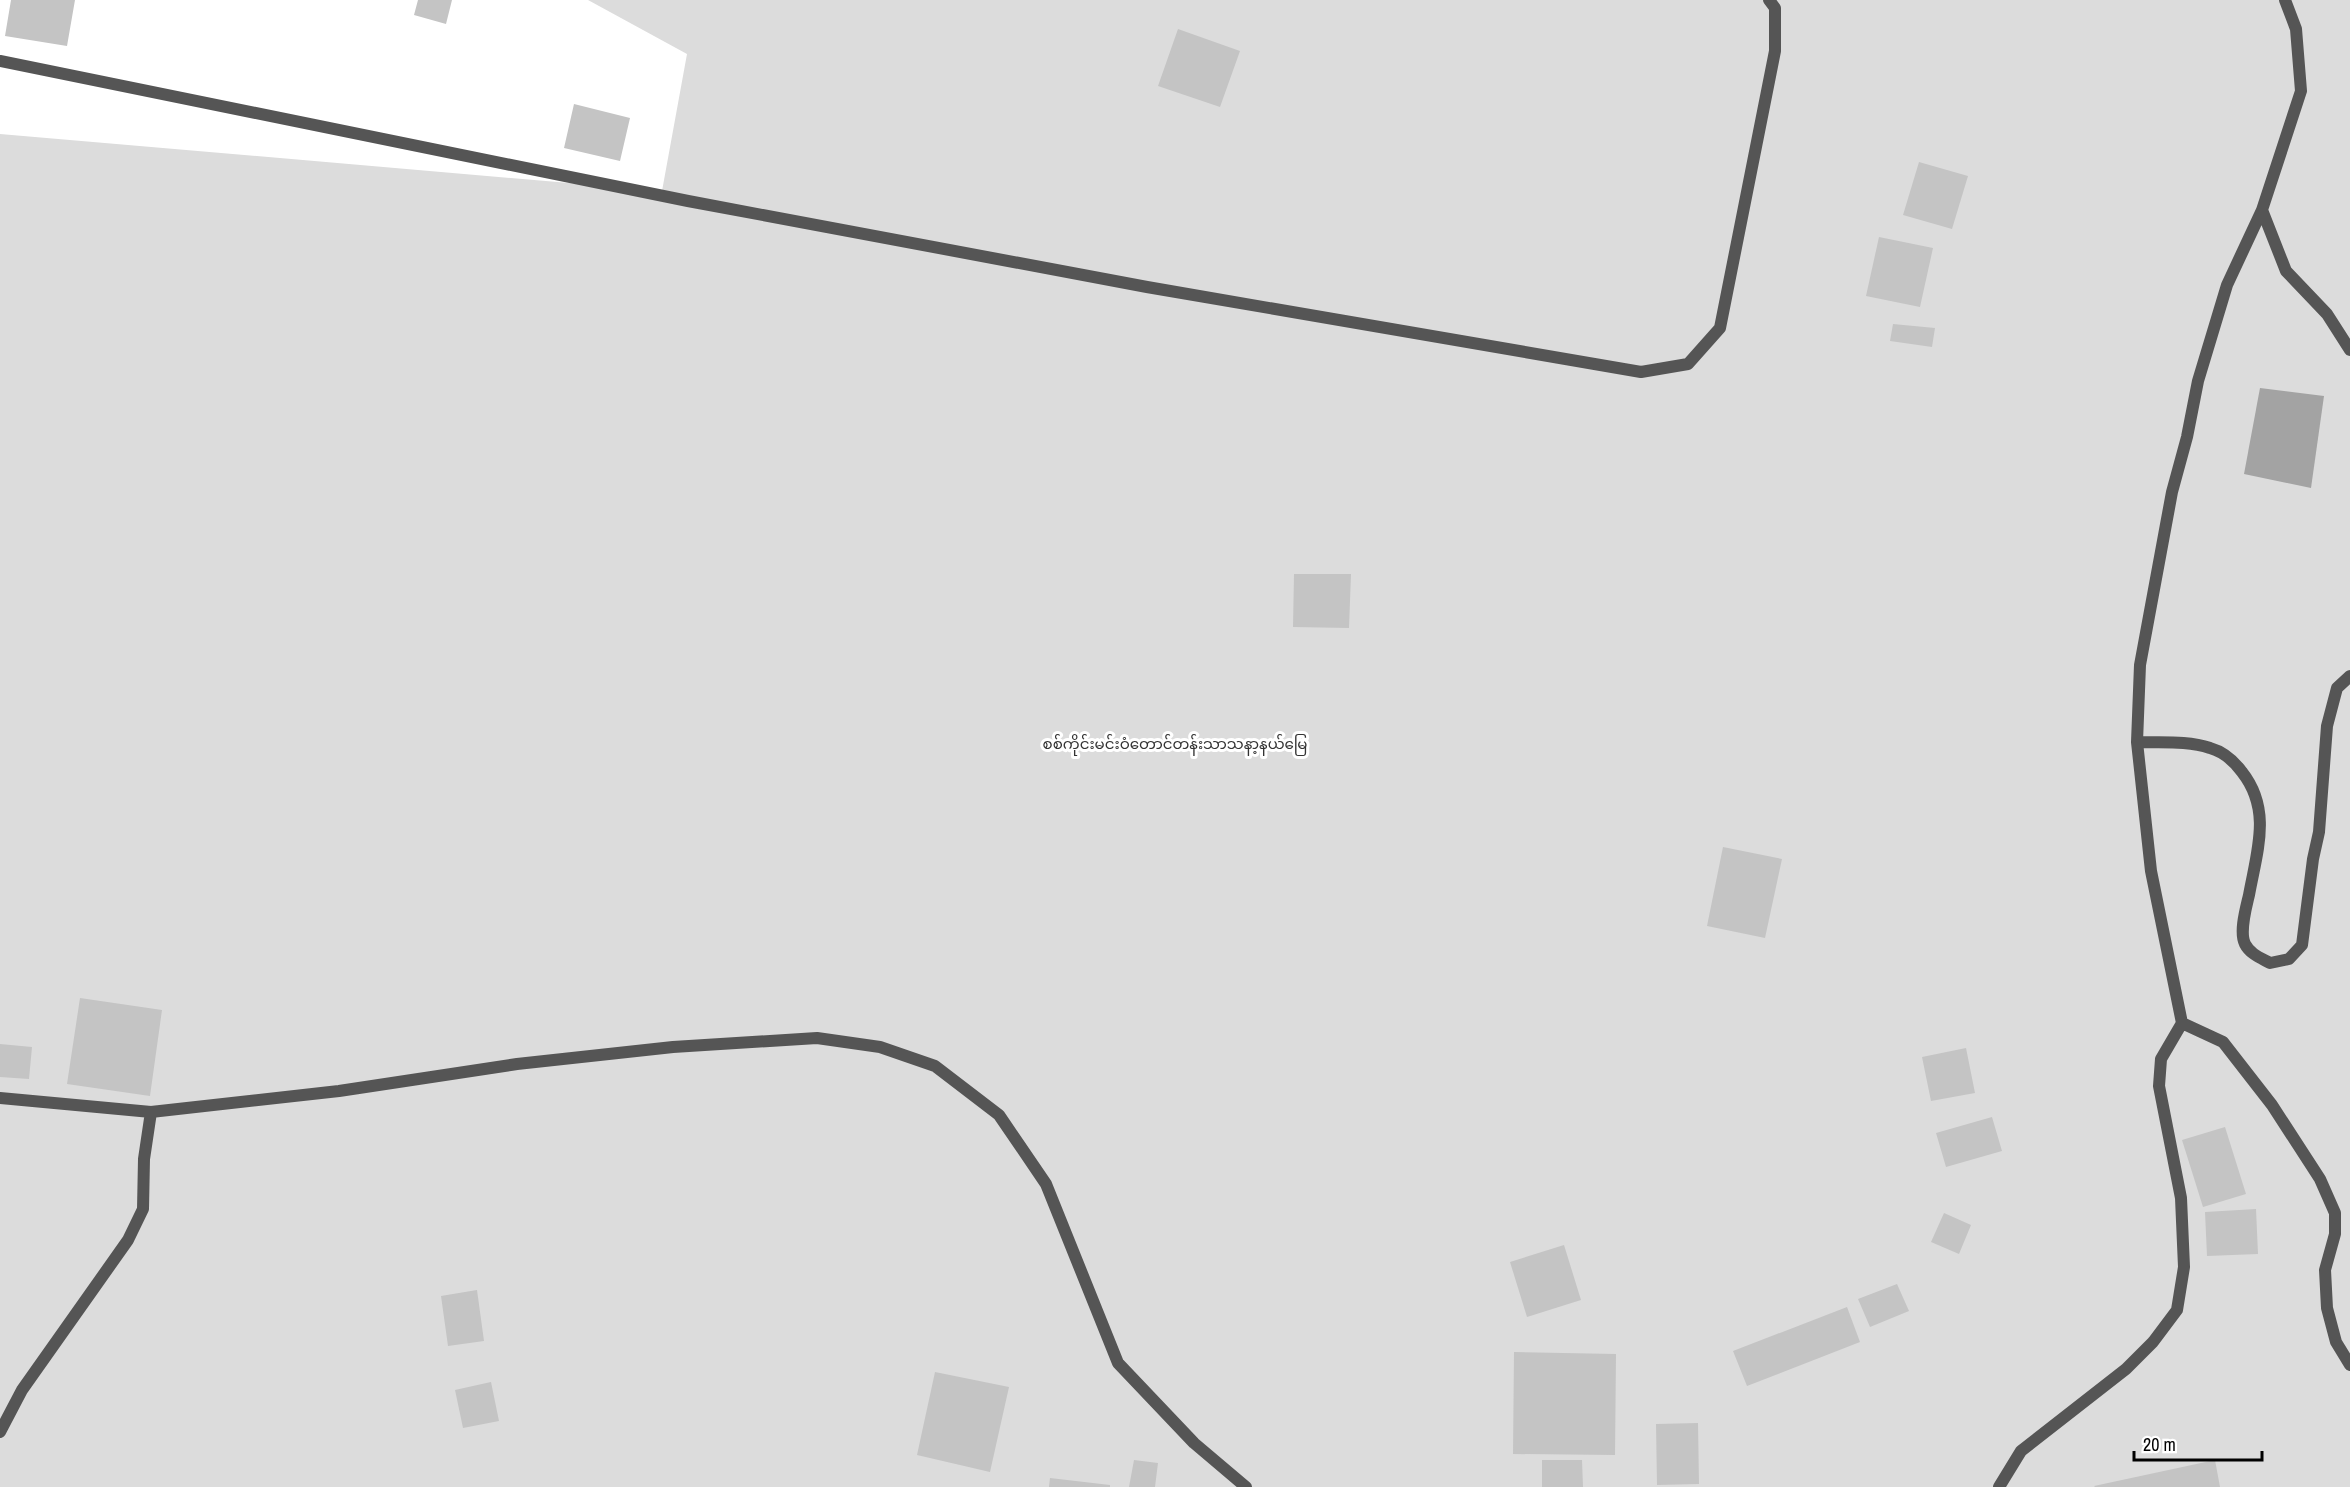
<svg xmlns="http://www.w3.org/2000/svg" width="2350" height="1487" viewBox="0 0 2350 1487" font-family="'Archivo Narrow','Noto Sans Myanmar',sans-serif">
	<rect width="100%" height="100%" fill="#fff"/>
	<path fill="#dcdcdc" d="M588,0H2350V1487H0V134L662,191L687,54Z"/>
	<path fill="#a3a3a3" d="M2260,388L2324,396L2311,488L2244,474Z"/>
	<path fill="#c4c4c4" d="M11,0H75L67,46L5,36Z
		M418,0H452L446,24L414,15Z
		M1178,29L1240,51L1220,107L1158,86Z
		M574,104L630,118L620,161L564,148Z
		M1919,162L1968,176L1952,229L1903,215Z
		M1879,237L1933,248L1920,307L1866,296Z
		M1893,324L1935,328L1932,347L1890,341Z
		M1294,574H1351L1349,628L1293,627Z
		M1723,847L1782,859L1765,938L1707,926Z
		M80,998L162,1010L150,1096L67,1084Z
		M0,1044L32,1047L29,1079L0,1077Z
		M1966,1048L1975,1093L1931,1101L1922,1057Z
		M1992,1117L2002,1151L1946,1167L1936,1133Z
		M2225,1127L2246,1194L2203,1207L2182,1140Z
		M2256,1209L2258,1254L2207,1256L2205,1212Z
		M1944,1213L1971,1225L1959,1254L1931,1242Z
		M1564,1245L1581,1300L1527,1317L1510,1262Z
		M1897,1284L1909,1311L1870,1327L1858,1299Z
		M477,1290L484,1341L448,1346L441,1296Z
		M1847,1307L1860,1342L1747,1386L1733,1351Z
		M1514,1352L1616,1354L1615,1455L1513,1454Z
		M935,1372L1009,1387L990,1472L917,1455Z
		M491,1382L499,1421L463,1428L455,1390Z
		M1698,1423L1699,1484L1657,1485L1656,1424Z
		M1134,1460L1158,1463L1155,1487H1129Z
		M1542,1460H1582L1583,1487H1542Z
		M2215,1460L2220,1487H2095L2094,1486Z
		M1050,1478L1110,1485V1487H1049Z"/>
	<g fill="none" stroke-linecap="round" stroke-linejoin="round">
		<path stroke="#555" stroke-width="12" d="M2285,0L2296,29L2301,91L2262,210L2227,285L2198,381L2187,437L2172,492L2140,665L2137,742L2151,871L2182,1023L2223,1042L2272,1105L2320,1179L2335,1213V1234L2325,1270L2327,1308L2336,1342L2350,1365
			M0,61L688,201L1147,287L1641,372L1688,364L1720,328L1775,51V8L1769,0
			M2262,210L2286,271L2327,314L2350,350
			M2137,742C2160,743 2187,740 2210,748C2224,752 2234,761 2242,772C2272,810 2257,851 2249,895C2246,908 2239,932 2245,944C2250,954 2261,958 2270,963L2289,959L2302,945L2313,859L2319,832L2327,726L2337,688L2350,676
			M0,1098L151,1112L339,1091L517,1064L673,1047L817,1038L880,1047L935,1066L999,1115L1046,1184L1118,1363L1194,1443L1246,1487
			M0,1432L22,1390L128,1240L143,1209L144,1159L151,1112
			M1999,1487L2021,1451L2126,1369L2153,1342L2177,1310L2184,1267L2181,1198L2159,1086L2161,1059L2182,1023"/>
	</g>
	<g text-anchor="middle" stroke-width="6" stroke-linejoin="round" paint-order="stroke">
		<g font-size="15" fill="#333" stroke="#fff">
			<text x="1175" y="749">စစ်ကိုင်းမင်းဝံတောင်တန်းသာသနာ့နယ်မြေ</text>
		</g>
	</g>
	<path d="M2134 1451v9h128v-9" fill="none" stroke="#000000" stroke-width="3"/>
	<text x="2143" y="1451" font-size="18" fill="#000000" stroke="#ffffff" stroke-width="4.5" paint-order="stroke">20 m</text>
</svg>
